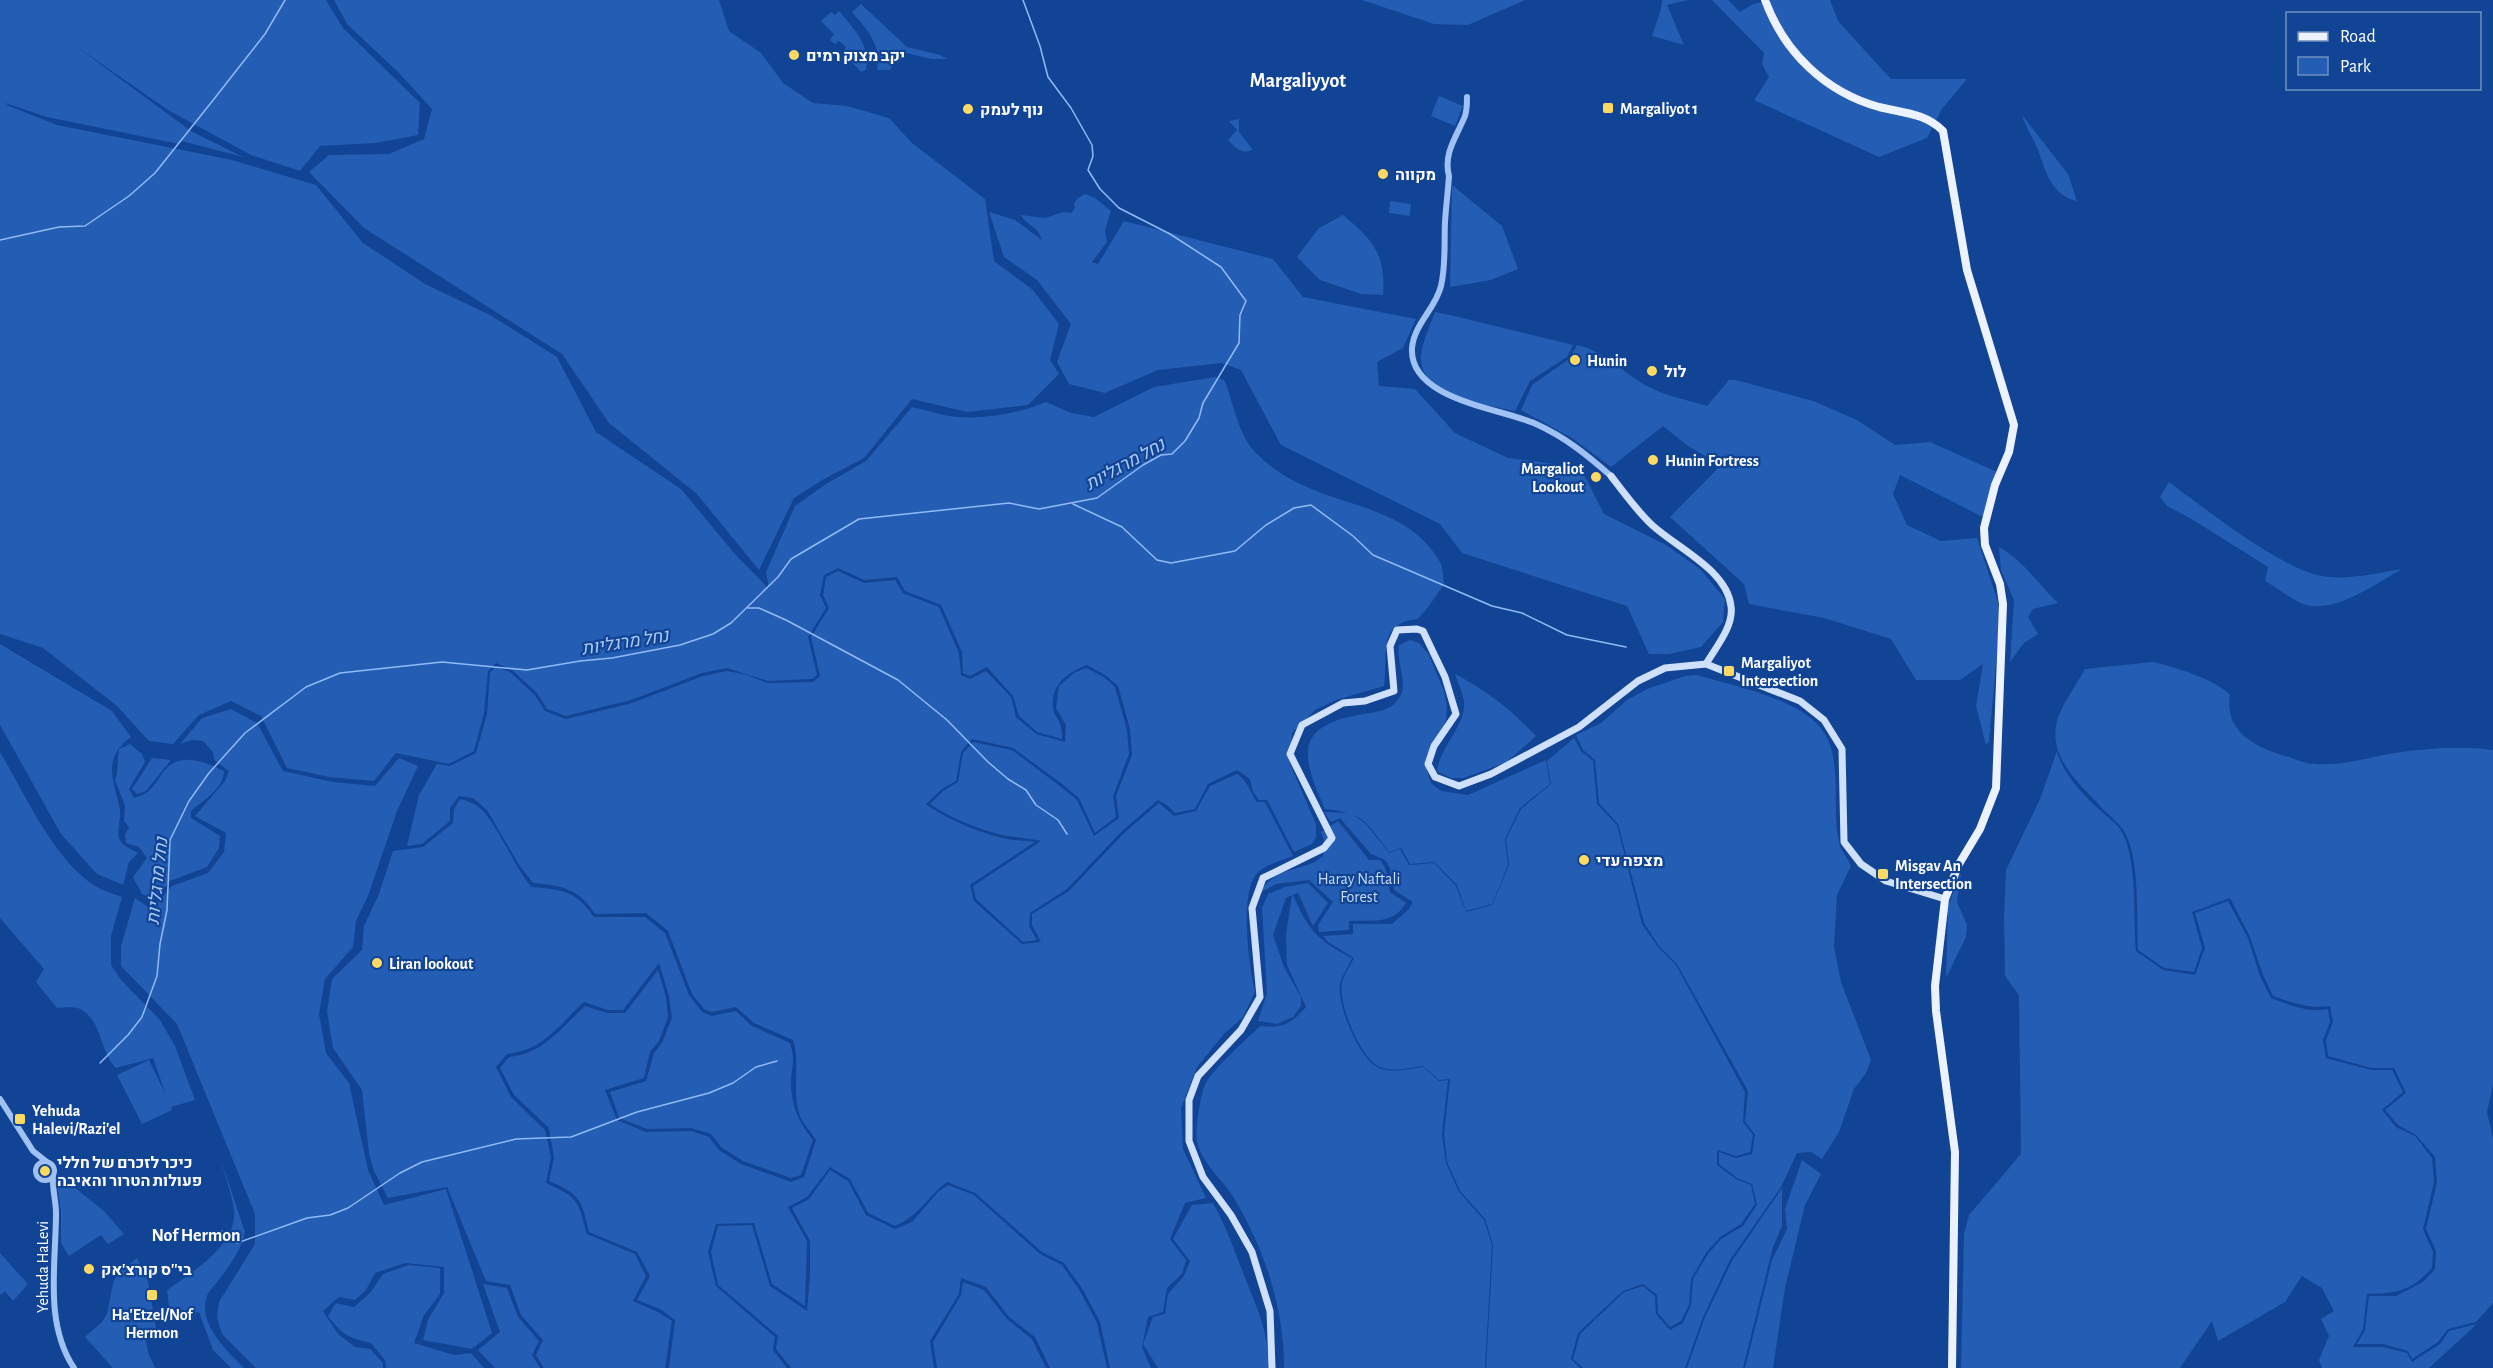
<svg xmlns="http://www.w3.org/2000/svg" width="2493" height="1368" viewBox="0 0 2493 1368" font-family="'Alegreya Sans',Heebo,sans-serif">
	<rect width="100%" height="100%" fill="#114495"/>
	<path fill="#235db4" d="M0,0H326L343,28L420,103L418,135L376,143L320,146L300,171L251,155L168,110L77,47L191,131L243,157L182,141L179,144L47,117L5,103L9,106L57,125L232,160L316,185L363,243L425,284L490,315L557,357L596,432L681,489L734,553L769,589L766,572L795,506L826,484L866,461L912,407C927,410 943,416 958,417C988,419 1020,413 1046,402L1071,413L1094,417L1154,387L1215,377L1224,380C1234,403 1238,436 1257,454C1271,468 1288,479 1307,487C1353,508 1411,511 1440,562C1443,568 1443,577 1444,584L1429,606L1418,619C1375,623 1389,657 1384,686L1336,700L1315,710L1292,733L1290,764L1316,824V837L1312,844L1294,852L1267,800H1259L1253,792L1250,779L1237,770L1208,784L1195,809L1175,813L1168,806L1158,800L1122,831L1067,889L1030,913L1029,926L1037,940L1023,942L976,899L973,886L1041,841C1030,838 1019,838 1008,836C985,832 949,818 930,804L943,791L958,782L963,753L973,742L1012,750L1060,786L1077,800L1094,836L1119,818L1116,796L1132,755L1130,729L1118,686L1105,675L1087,665C1068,672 1051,684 1053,707C1054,719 1063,719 1062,739L1037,732L1019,716L1013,696L987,667L970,676L963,673L962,652L941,605L905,591L897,577L864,580L838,568L824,575L820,595L826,608L808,637L817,675L812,679L768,681L727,668L702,673L631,700L566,716L547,709L537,693L512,670L496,663L488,671L484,713L474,751L449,764L396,753L374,781L329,777L287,768L261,716L231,701L199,715L173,744L149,741L117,706L43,648L0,634Z
		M334,0H719L729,31L761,53L783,83L813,103L847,106L889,118L912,143L985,199L994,261L1033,290L1059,324L1050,360L1059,374L1028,405L967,412L912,399L864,458L824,479L794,498L759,570L697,494L609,423L562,354L364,228L309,172L329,155L389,154L424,139L432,109L398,72L347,24Z
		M1362,0H1525L1468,25L1434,24Z
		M1662,0H1688L1667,5L1684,45L1652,36L1661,9Z
		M1712,0H1728L1740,12L1753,4L1772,0H1830L1838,21L1891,79H1967L1942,109L1927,138L1879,157L1754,100L1769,77L1762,64L1764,53Z
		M861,4L907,47L940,55L947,59H931L907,53L898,63L895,62L890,70H877C882,45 867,30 852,12Z
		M839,11C853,28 872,46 866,70L861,72L843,53L846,47L839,41L835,44L830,40L834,34L821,21L831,12L835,15Z
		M1439,96L1463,106L1455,126L1431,116Z
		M2022,115L2068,174L2077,201C2051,195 2046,172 2038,150C2033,138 2026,128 2022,115Z
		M1239,119V132L1253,150C1240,154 1237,149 1228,140L1237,130L1229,121Z
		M1452,185L1502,226L1518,269L1491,280L1450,287Z
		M1085,194L1095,198L1111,211L1105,230L1107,242L1092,262L1098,264L1124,221L1273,259L1303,297L1416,319L1403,348L1377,362L1379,386L1415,389L1455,433L1508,458L1580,467L1604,514L1666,545L1700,569L1725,599L1723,622L1701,647L1669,654H1649L1627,606L1462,553L1440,524L1281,445L1241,370L1222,363L1158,370L1105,393L1069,384L1057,362L1071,324L1037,280L1004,257L989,212L1015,220L1042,240C1038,225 1027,227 1021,215L1045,218L1063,212L1071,213L1075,208L1074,204L1078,198Z
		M1390,201L1411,204L1410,216L1389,213Z
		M1343,215C1373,240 1386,254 1383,295L1361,294L1320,280L1297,257L1319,228Z
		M1435,312L1450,315L1573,345L1567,357L1530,381L1515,411C1488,405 1419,396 1421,357C1422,342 1430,326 1435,312Z
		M1577,345C1605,351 1624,374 1649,387C1666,396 1688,400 1707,406L1729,380H1736L1813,401L1857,420L1895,445L1930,442L1997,472L1983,517L1900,475L1893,494L1907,525L1941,541L1977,538L1998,602L2000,620L1989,741L1986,745L1976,706L1983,664L1960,680H1916L1891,639L1824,618L1749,604L1744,584L1670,517L1721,465L1688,446L1663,426L1611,467L1572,438L1521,410L1532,385L1569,359Z
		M2169,482C2206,509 2286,574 2329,577C2353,579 2378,573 2402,569C2377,583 2336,613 2306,605C2293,601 2278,588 2265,581L2268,567L2190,518L2167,506L2160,497Z
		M1999,547C2023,560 2038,584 2058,603L2033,609L2028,617L2038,634L2024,643L2010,662L2014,600L2001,570Z
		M838,571L864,583L895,580L903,593L939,607L959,653L961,675L970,679L986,671L1011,697L1016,717L1036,734L1065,742L1066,725L1056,708L1059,686L1074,673L1086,668L1104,677L1115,687L1127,730L1129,754L1113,796L1116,817L1095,833L1079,798L1062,784L1013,748L972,739L961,752L956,781L942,789L926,804C945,819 983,834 1007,839C1016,841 1026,840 1035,842L970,885L974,901L1022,944L1041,942L1032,925V914L1069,891L1124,833L1159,803L1174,816L1196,811L1210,786L1237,774C1249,782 1249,791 1257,802H1265L1293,856C1281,861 1262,865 1255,876C1240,897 1249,967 1255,992L1243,1017L1224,1034L1197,1067L1181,1108L1183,1149L1206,1198L1185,1203L1170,1239L1186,1260L1182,1274L1167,1288L1163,1312L1148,1317L1142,1347L1151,1368H1110L1100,1322L1083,1290L1064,1263L1042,1252L975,1193L947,1182C927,1197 919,1216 895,1226L868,1213L850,1179L830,1167L807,1197L788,1207L807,1241L805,1306L772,1284L754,1223L716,1224L708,1252L716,1286L775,1337L773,1350L787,1368H669L675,1320L660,1309L637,1300L650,1276L637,1252L589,1232C581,1199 581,1195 549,1181L554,1158L549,1128L514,1095L500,1068L509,1057C543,1054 561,1028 585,1006L607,1013H625L658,970L666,997L668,1017L659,1041L650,1052L644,1078L605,1090L617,1120L646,1132L691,1131L709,1137L719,1150L741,1164L791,1182L804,1177L816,1140C811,1132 803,1124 800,1116C791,1091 801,1065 793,1040L754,1023L736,1007L712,1012L704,1009L692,994L668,931L646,913L595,914C578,888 563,886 533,883L519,865L487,810L473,798L459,796L450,808V821L422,844L407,846L419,795L437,764L450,766L476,753L487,714L490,672L496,667L510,672L535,695L545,711L566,719L632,703L703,676L727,671L744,674L768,683L813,682L820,676L811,637L829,608L823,595L826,577Z
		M1410,640L1419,643L1429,655L1444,691L1447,706L1446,720L1427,770L1431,783L1441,791L1468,795L1546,760L1550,784L1520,808L1505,839L1508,865L1492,904L1466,911L1457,885L1434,862L1410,864L1401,848L1389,852C1366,822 1365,813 1325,809C1301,755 1293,726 1363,714C1376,712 1391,711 1399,698C1409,685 1396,662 1399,645Z
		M0,644L112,711L131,737C101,759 114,780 120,810C121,819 117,831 119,838C122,846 131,849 138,853L129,862L123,885L97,874L61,834L0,725Z
		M2153,662C2174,667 2215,679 2230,695C2224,733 2257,748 2289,757C2297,760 2306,764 2315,764C2345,766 2372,756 2401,752C2431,748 2463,746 2493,750V1085L2487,1112L2493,1138V1303L2476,1322L2448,1329L2438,1342L2412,1359L2408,1351L2383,1344H2357L2365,1330L2369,1296H2396L2423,1282L2435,1269L2436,1251L2426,1229L2437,1182L2435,1157L2416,1135L2398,1125L2385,1110L2406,1093L2394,1068H2371L2328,1056L2326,1040L2333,1022L2330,1006C2309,1009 2293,1003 2273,996L2263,975L2250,937L2230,898L2192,912L2202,948L2194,972L2164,968L2138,950C2136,915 2140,868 2127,837C2121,823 2110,817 2100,806C2078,782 2048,757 2057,721C2060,708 2078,682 2085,669Z
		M1455,674C1490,693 1509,708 1536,736L1507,762L1464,778H1451L1437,771C1441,746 1463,728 1464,706C1465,697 1458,684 1455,674Z
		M1697,675C1733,686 1804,699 1824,733C1832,745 1834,759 1835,773C1837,795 1834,820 1839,842C1840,850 1848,858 1851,866L1837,895L1834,947L1841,982L1871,1060L1866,1073L1854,1089L1839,1132L1822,1159L1811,1152L1797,1153L1781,1187L1730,1260L1703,1317L1685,1368H1583L1573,1359L1580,1334L1624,1292L1643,1286L1655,1296L1656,1314L1670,1330L1683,1323L1691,1305L1693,1279L1708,1254L1721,1239L1743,1226L1757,1205L1752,1184L1737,1178L1719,1164V1152L1736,1158L1752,1154L1755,1135L1745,1121L1748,1091L1677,964L1659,946L1644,923L1618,824L1599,803L1595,760L1583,750L1576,735L1601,723L1627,700L1647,689L1685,676Z
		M231,709L257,723L283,771L333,782L375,786L399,758L418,766L397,811L368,896L356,921L353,947L325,979L319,1014L326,1053L349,1083L368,1170L384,1205L446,1189L492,1333L472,1349L423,1340L428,1320L444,1293V1267L405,1263L375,1273L366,1290L355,1300L339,1297L323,1311L338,1334L355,1347L370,1349L383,1363V1368H256L222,1334L217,1318L219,1302L255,1244V1214L177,1024L121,966V946L135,898L151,909L172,886L208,873L224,852L226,833L195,816L225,781L229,771L214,760L213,752L203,741L192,740L180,744L202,718Z
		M1574,738L1581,751L1593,761L1597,804L1617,825L1642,924L1658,947L1676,965L1745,1092L1743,1122L1753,1135L1750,1152L1736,1156L1717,1150V1165L1736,1179L1751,1185L1755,1204L1741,1224L1720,1237L1706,1253L1691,1279L1689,1305L1681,1321L1670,1327L1658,1313L1657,1295L1643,1284L1623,1291L1578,1333L1571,1359L1580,1368H1486L1493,1245L1485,1219L1460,1191L1447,1162L1444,1134L1450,1079L1439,1080L1423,1066C1409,1068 1391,1073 1378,1066C1359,1055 1338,1003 1342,983C1344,975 1350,966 1354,958L1328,942L1323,936L1353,934V924H1392L1408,910L1413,902L1394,890L1390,868L1385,860L1371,854L1340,818L1331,822L1324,812L1351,813L1366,824L1389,853L1400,849L1409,865L1434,863L1456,886L1466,912L1492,905L1509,865L1506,839L1521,809L1551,784L1547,761Z
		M130,744L142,754L145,762L129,789L134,798C152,793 153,786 164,771C180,751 206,762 224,771C224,788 203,801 191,811V818L220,836L219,848L207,867L170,881L154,900L142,894L133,877L147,858L139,847L126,843L125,835L129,827L124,821L125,806L115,780C119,770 117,760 119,749Z
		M2057,751C2063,775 2085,797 2103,813C2109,818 2116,823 2120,829C2138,855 2133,919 2136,951L2163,970L2195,975L2205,948L2195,913L2228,901L2248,938L2260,976L2271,998C2290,1005 2308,1013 2328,1009L2330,1022L2323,1040L2326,1058L2371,1070H2392L2403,1092L2382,1110L2396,1127L2415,1136L2432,1158L2434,1182L2423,1229L2433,1252L2432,1268C2410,1292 2397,1293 2367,1294L2363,1329L2353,1347H2383L2407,1353L2412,1362L2440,1344L2449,1331L2477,1324L2429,1368H2322L2319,1360L2329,1336L2321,1319L2334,1311L2322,1288L2302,1276L2285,1302L2218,1341L2212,1321L2180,1368H1961L1964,1234L1969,1215L2021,1154L2019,995L2005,976L2004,915L2006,870L2040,799Z
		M0,752C25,794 52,856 92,884C100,890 112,893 122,897L111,936V965L122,981L160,1020L175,1046L195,1100L171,1107L172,1110L142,1124L117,1075L149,1060L166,1095L153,1058L116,1068C99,1051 103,1021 80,1009C74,1006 63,1008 57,1008L36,982L44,969L0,918Z
		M152,758L171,760L146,791L137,794L132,789Z
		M460,799C470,801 478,805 485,813C503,836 513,863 531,887C563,890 575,890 594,917H645L665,933L689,995L702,1012L712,1016L736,1011L752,1026L790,1043C796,1061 791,1067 791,1084C792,1108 799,1122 813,1140L801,1175L791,1178L743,1161L721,1147L711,1134L691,1128L647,1129L619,1118L610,1092L646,1081L654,1053L662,1043L672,1018L669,996L659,963L623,1010H608L584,1002C559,1025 544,1050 507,1054L496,1067L511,1097L545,1130L551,1157L546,1183C580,1199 577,1199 587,1234L635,1254L646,1276L633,1301L658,1312L672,1321L665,1368H544L536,1355L543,1340L521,1315L510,1285L486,1281L447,1187L388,1198L374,1171L369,1154L362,1090L333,1048L327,1011L332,979L362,950L364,926L379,894L393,851L423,847L453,823L454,809Z
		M1338,821L1369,860H1380C1388,869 1388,880 1390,892L1406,903C1393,925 1372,920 1349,921V930L1319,932L1318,925L1333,902L1309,880L1276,884L1258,894C1278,863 1302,874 1323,856L1324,840L1321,832Z
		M1961,873L1957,902L1967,925L1966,937L1946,978L1948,906Z
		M1308,883L1328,903L1313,926L1298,893L1293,895C1308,930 1318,941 1352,958C1349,966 1342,976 1340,984C1337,1005 1358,1056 1377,1067C1390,1074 1409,1069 1423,1067L1439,1081L1448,1080L1442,1134L1446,1163L1459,1192L1484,1220L1492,1245L1485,1368H1284C1284,1308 1265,1250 1234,1198C1223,1179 1202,1165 1197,1141C1195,1130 1200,1098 1204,1087C1210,1071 1247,1039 1260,1026C1283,1028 1290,1025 1306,1007L1287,965L1286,935L1292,895L1286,898L1273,935L1284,967L1301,997V1006L1293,1017L1277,1024L1258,1021L1267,993L1262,908L1268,894L1285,887Z
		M221,1160L245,1232C241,1251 230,1265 218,1281C215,1285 209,1291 207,1296C197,1324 227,1350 244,1368H231L213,1350L199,1312L170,1316L167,1290C192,1272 237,1246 234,1211C232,1194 225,1176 221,1160Z
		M1802,1160L1821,1174L1805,1205L1785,1288L1773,1368H1745L1772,1260L1787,1229L1785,1209Z
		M830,1170L848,1181L866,1215L895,1229L912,1222L938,1192L948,1185L974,1195L1040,1254L1062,1265L1080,1291L1097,1323L1107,1368H1050L1035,1337L1009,1317L986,1287L961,1278L959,1294L930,1341L934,1368H791L776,1349L778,1336L718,1285L711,1252L718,1226L752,1225L770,1286L807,1311L810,1275V1241L792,1208L809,1199Z
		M60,1176L104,1211L124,1234L108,1244L101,1235L69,1256L61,1243V1212L56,1178Z
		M1782,1188V1226L1773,1247L1743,1368H1687L1705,1317L1732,1261Z
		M1213,1203C1226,1226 1234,1250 1244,1275C1257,1309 1269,1330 1268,1368H1158L1143,1344L1153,1317L1165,1314L1168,1294L1184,1276L1190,1261L1173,1239L1192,1205Z
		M0,1253L28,1284L13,1301L5,1291L0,1295Z
		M137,1258L148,1281L156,1328L144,1331L148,1352L155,1368H113L85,1337L101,1323L107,1314L113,1283L118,1273Z
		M409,1265L440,1268V1294L424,1315L414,1343L454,1355L471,1353L484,1368H386L385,1360L371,1343C349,1338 341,1334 328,1316L336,1303L354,1307L370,1293L383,1274Z
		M963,1282L984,1290L1007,1319L1032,1339L1046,1368H937L933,1342L961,1295Z
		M483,1284L507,1288L518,1317L539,1341L532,1355L540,1368H495L478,1350L500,1332Z"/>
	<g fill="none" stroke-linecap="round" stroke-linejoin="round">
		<path stroke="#91bbf7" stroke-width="1.5" d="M0,240L59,227L85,226L129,196L155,173L214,99L265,34L285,0
			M1073,504L1122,527L1157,560L1171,563L1235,551L1266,525L1294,508L1311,505L1353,536L1373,555L1492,606L1522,613L1567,635L1626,647
			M748,608H759L786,620L898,680L947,720L988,762L1008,779L1026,790L1036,805L1058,820L1067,834
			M100,1063L128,1035L142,1017L157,976L160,944L167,910L170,840L189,801L209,773L245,733L306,687L340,673L442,662L527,670L580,661L612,658L680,645L713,634L731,623L778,577L791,559L859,519L1009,503L1039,509L1097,498L1143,465L1161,455L1172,454L1185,441L1199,418L1203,403L1239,343L1240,315L1246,301L1221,267L1170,234L1119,208L1100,189L1088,170L1093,156L1092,145L1071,108L1048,77L1040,46L1023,0
			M222,1231L237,1243L307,1218L330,1215L348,1208L400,1173L422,1162L516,1139L571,1137L637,1112L709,1093L733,1083L756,1067L777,1061"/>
		<path stroke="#9fc1f3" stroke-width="6" d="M1467,97C1467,103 1467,110 1465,116C1457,136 1443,153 1449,176C1448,191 1446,206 1445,222C1444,243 1446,265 1441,286C1436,308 1414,324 1412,348C1409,400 1501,408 1536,424C1565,437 1587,455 1611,476
			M0,1099L33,1151L47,1162
			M36 1171a9 9 0 1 1 18 0a9 9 0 1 1-18 0Z
			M53,1176C52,1188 56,1201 56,1213C56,1264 44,1323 74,1368"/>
		<path stroke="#cfe0fd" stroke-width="7" d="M1611,476C1624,493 1637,511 1652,525C1677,548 1727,570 1731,606C1734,626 1716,647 1706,664
			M1272,1368L1270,1311L1252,1252L1231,1215L1203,1177L1189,1141V1100L1198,1076L1241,1030L1260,997L1252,908L1263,878L1324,848L1332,838L1290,754L1302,725L1343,703L1365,701L1394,691L1390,646L1397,630L1417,629L1423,631L1445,677L1456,714L1434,746L1428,764L1435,777L1459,786L1491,774L1579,727L1638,681L1665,668L1706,664L1800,701L1824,720L1842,749L1844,842L1861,864L1886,881L1945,899"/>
		<path stroke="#ecf2ff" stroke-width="8" d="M1765,0C1784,52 1825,92 1879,107C1903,113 1925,113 1943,131L1967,270L2014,425L2009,452L1995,485L1984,528L1985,545L2000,584L2003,604L1996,788L1980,829L1959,864L1945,899L1935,986L1936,1011L1955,1152L1952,1368"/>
	</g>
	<g fill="#ffda62" stroke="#114495" stroke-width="2">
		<circle cx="794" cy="55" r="6"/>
		<rect x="1602" y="102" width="12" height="12" rx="3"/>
		<circle cx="968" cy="109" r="6"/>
		<circle cx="1383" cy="174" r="6"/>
		<circle cx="1575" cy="360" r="6"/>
		<circle cx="1652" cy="371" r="6"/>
		<circle cx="1653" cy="460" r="6"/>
		<circle cx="1596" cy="477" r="6"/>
		<rect x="1723" y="665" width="12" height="12" rx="3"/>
		<circle cx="1584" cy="860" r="6"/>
		<rect x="1877" y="868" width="12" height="12" rx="3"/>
		<circle cx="377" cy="963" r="6"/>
		<rect x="14" y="1113" width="12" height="12" rx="3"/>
		<circle cx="45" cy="1171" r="6"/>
		<circle cx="89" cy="1269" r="6"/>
		<rect x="146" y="1289" width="12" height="12" rx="3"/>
	</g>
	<g text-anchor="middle" stroke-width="4.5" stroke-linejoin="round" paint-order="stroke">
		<g font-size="16" font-weight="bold" fill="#fff" stroke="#114495" text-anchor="start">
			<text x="806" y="61">יקב מצוק רמים</text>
			<text x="1620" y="114">Margaliyot 1</text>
			<text x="980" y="115">נוף לעמק</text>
			<text x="1395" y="180">מקווה</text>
			<text x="1587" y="366">Hunin</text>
			<text x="1664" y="377">לול</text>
			<text x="1665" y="466">Hunin Fortress</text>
			<text x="1584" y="474" text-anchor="end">Margaliot<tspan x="1584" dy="18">Lookout</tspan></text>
			<text x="1741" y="668">Margaliyot<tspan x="1741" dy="18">Intersection</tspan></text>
			<text x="1596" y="866">מצפה עדי</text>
			<text x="1895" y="871">Misgav An<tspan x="1895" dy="18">Intersection</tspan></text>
			<text x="389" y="969">Liran lookout</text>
			<text x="32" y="1116">Yehuda<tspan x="32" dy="18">Halevi/Razi'el</tspan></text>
			<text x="57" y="1168">כיכר לזכרם של חללי<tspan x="57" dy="18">פעולות הטרור והאיבה</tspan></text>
			<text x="101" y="1275">בי''ס קורצ'אק</text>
			<text x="152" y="1320" text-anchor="middle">Ha'Etzel/Nof<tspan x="152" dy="18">Hermon</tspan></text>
		</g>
		<g font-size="16" fill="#c7ddfd" stroke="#114495">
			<text x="1359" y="884">Haray Naftali<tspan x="1359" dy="18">Forest</tspan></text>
		</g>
		<g font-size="16" fill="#fff" stroke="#114495">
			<text transform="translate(42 1267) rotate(-90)" y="6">Yehuda HaLevi</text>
		</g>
		<g font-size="18" font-style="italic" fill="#accbfa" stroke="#114495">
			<text transform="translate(1125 464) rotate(-29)" y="6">נחל מרגליות</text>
			<text transform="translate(625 642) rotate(-9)" y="6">נחל מרגליות</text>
			<text transform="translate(157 881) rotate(-84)" y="6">נחל מרגליות</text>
		</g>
		<g font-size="18" font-weight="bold" fill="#fff" stroke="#114495">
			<text x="196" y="1241">Nof Hermon</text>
		</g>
		<g font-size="20" font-weight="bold" fill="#fff" stroke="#114495">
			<text x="1298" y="87">Margaliyyot</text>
		</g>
	</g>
	<rect x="2286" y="12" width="195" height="78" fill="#114495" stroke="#708fbf" stroke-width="1.5"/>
	<rect x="2298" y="32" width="30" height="9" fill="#ecf2ff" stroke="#708fbf" stroke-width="1.5"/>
	<text x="2340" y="42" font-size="18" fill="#ffffff">Road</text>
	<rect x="2298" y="57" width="30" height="18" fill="#235db4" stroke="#708fbf" stroke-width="1.5"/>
	<text x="2340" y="72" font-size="18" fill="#ffffff">Park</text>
</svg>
